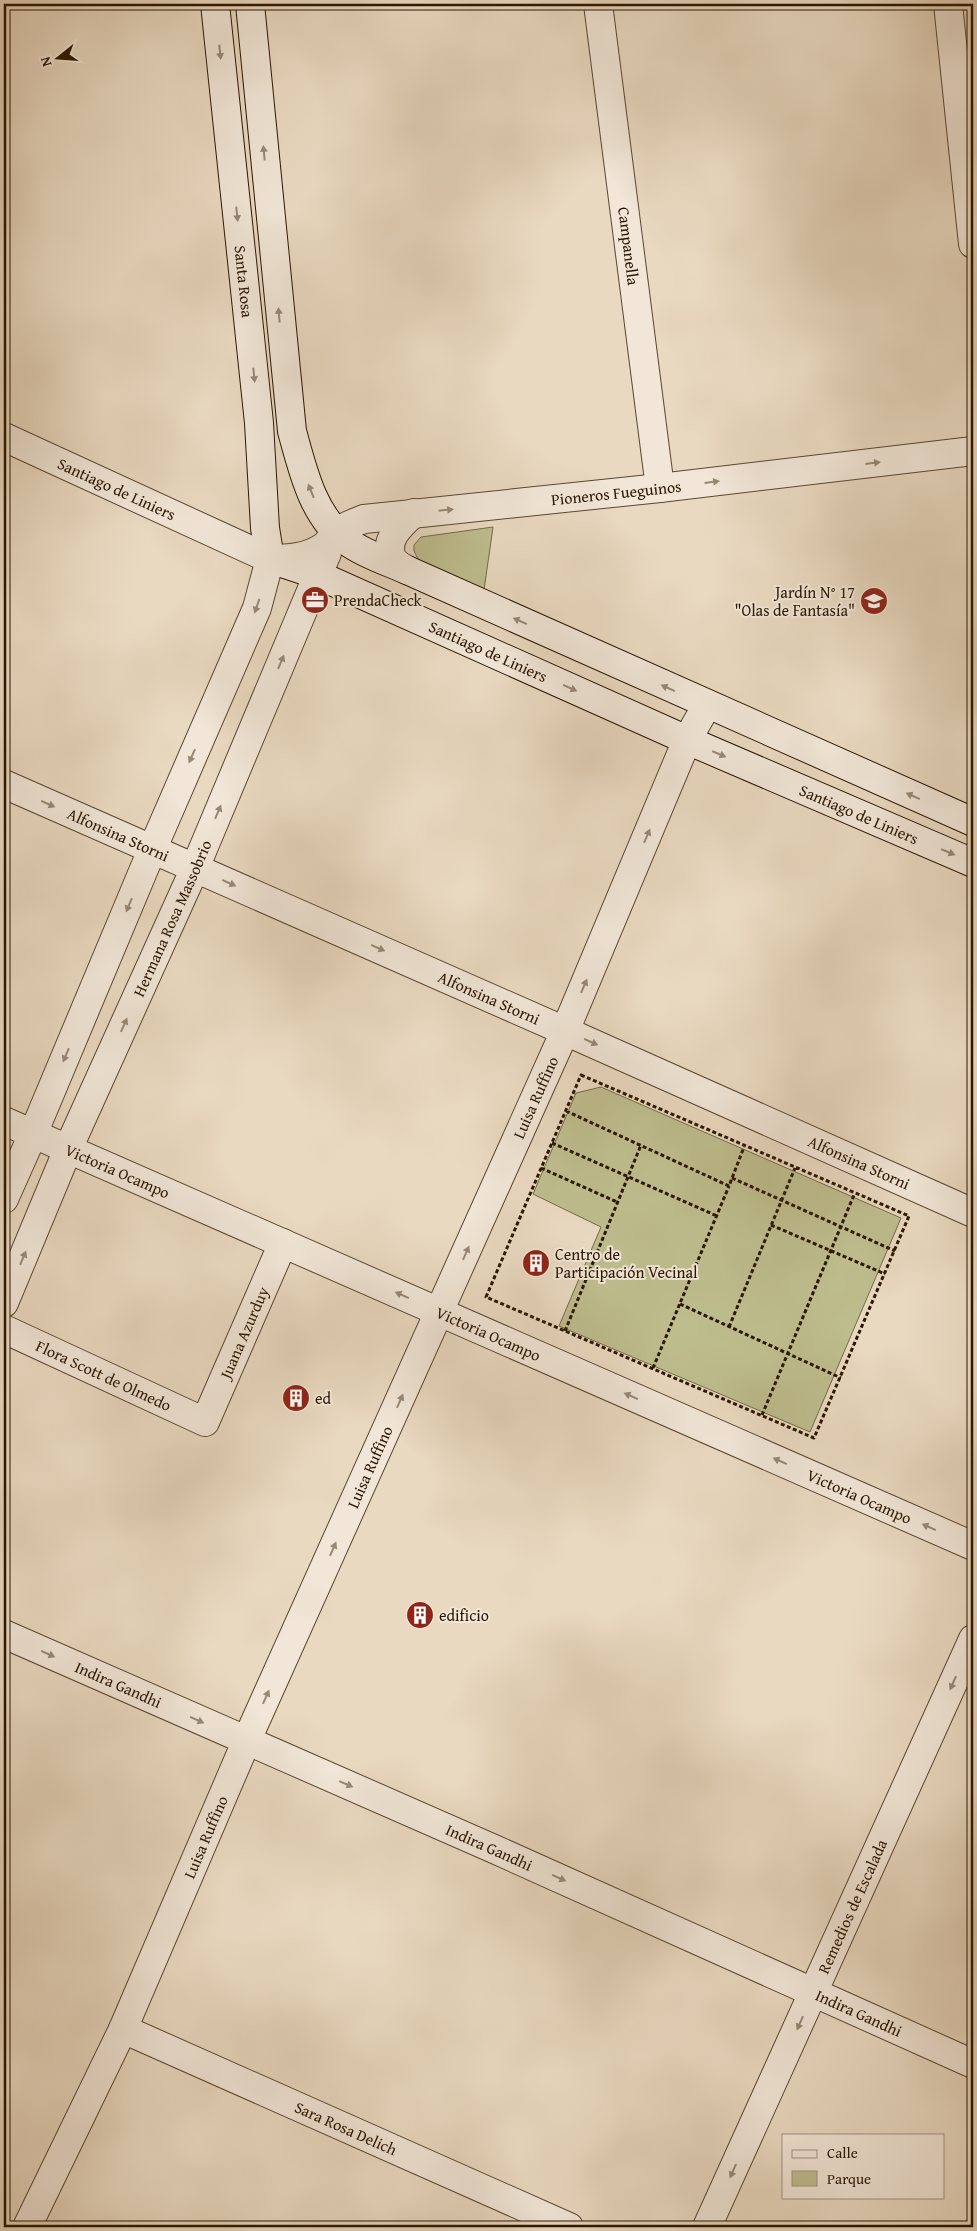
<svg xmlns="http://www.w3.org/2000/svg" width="977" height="2231" viewBox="0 0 977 2231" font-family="'Gentium Book Plus',serif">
	<rect width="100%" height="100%" fill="#e9d9c1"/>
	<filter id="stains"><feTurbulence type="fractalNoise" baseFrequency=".004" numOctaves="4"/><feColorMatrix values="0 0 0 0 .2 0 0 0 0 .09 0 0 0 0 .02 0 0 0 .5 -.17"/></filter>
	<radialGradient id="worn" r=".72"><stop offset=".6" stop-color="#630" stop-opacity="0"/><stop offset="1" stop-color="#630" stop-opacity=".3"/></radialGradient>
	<path fill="#bebd8e" stroke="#746a48" d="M493,527L484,590L419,561L414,551V545L421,537Z
		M601,1087L901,1218L810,1432L559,1326L601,1227L533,1194L576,1093Z"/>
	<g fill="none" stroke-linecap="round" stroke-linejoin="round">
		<g stroke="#5a4731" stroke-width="30">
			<g id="street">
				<path id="s1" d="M598,4L660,488"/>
				<path d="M948,4L973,244"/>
				<path id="s2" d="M4,437L270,559C288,559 307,558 323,547C328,544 331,537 336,533C344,526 354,523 364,519L660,488L973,451"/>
				<path d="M407,570C403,568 397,564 394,561C381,542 401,524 414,513"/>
				<path id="s3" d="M4,784L565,1031L973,1213"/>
				<path id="s4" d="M4,1121L973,1546"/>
				<path d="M4,1199L33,1134L152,850L257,608L270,559"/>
				<path id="s5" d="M4,1303L68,1149L195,868L327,553"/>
				<path id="s6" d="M4,1329L205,1422L283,1243"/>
				<path id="s7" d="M4,1634L494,1849L973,2064"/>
				<path id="s8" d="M123,2029L569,2227"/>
				<path id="s9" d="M27,2227L123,2029L246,1742L565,1031L687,740L707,705"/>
				<path id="s10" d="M707,2227L973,1639"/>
			</g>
		</g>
		<g stroke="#2a1601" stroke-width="30">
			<g id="secondary">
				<path id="s11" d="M215,4L259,423L265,528L270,559L318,575L687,740L973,863"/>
				<path d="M250,4L292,431C303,471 313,517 348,542C364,554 389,562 407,570L973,822"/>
			</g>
		</g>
		<path stroke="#2a1601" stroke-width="3" stroke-dasharray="4 2.5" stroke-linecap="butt" d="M581,1075L909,1216L814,1438L486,1297Z
			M566,1111L729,1186L744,1147
			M552,1143L717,1216
			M541,1168L617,1202
			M732,1178L895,1251
			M771,1225L885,1274
			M680,1304L841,1378
			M729,1327L795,1168
			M565,1331L641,1145
			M653,1368L729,1186
			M762,1415L854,1195"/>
		<use href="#street" stroke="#f1e6d7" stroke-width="28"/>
		<use href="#secondary" stroke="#f1e6d7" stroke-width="28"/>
	</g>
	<defs><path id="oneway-solid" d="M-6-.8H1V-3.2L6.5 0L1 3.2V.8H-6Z" transform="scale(1.25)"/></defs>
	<g fill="#978877">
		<use href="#oneway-solid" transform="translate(220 52) rotate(84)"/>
		<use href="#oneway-solid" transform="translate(264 153) rotate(-95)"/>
		<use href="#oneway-solid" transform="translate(237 214) rotate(84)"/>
		<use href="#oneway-solid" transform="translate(279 315) rotate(-95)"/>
		<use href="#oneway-solid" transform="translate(254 375) rotate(84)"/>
		<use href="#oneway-solid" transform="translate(873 463) rotate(-7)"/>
		<use href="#oneway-solid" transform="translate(712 482) rotate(-7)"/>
		<use href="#oneway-solid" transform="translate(311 491) rotate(-112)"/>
		<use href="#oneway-solid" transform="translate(446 510) rotate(-6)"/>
		<use href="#oneway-solid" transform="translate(257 606) rotate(109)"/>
		<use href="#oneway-solid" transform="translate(520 621) rotate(-156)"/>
		<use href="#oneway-solid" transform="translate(281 662) rotate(-67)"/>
		<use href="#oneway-solid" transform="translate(570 688) rotate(24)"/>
		<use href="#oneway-solid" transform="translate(668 688) rotate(-156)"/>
		<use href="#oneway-solid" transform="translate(719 754) rotate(23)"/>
		<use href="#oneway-solid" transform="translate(192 756) rotate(114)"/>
		<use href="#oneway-solid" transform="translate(913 796) rotate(-156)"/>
		<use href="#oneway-solid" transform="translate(48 804) rotate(24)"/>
		<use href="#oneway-solid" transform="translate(218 812) rotate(-67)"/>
		<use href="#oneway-solid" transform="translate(647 836) rotate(-67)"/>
		<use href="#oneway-solid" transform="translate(948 852) rotate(23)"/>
		<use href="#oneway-solid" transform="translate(229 883) rotate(24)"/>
		<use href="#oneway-solid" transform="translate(129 905) rotate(113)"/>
		<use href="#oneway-solid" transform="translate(378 948) rotate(24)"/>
		<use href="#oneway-solid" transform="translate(584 986) rotate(-67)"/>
		<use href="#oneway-solid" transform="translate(124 1025) rotate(-66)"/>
		<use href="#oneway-solid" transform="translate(591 1042) rotate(24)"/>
		<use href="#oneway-solid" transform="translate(66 1055) rotate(113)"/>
		<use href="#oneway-solid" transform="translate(466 1253) rotate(-66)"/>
		<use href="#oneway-solid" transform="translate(23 1258) rotate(-67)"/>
		<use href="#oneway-solid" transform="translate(402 1295) rotate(-156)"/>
		<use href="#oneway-solid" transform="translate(631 1396) rotate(-156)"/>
		<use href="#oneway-solid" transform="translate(400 1401) rotate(-66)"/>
		<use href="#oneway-solid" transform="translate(780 1461) rotate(-156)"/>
		<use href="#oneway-solid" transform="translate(929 1527) rotate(-156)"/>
		<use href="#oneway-solid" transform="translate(333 1549) rotate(-66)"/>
		<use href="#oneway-solid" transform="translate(48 1654) rotate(24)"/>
		<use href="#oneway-solid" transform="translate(953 1683) rotate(114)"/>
		<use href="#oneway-solid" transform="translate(266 1697) rotate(-66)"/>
		<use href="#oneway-solid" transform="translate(197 1720) rotate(24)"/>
		<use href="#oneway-solid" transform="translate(346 1784) rotate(23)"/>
		<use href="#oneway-solid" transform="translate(559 1878) rotate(24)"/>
		<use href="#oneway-solid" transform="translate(800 2023) rotate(114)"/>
		<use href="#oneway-solid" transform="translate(733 2171) rotate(114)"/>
	</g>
	<defs>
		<g id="office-disc" transform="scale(1.4375)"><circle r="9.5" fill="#8f2418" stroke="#f1e6d7"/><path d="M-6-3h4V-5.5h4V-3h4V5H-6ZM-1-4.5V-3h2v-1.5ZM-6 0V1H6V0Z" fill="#fff"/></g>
		<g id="school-disc" transform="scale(1.4375)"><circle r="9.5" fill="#8f2418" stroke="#f1e6d7"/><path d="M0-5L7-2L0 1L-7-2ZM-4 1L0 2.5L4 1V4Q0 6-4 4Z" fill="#fff"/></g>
		<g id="building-disc" transform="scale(1.4375)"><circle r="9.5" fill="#8f2418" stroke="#f1e6d7"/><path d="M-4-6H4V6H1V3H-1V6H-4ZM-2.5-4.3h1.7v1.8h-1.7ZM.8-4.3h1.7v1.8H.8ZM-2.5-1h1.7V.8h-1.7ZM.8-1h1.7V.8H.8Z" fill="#fff"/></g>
	</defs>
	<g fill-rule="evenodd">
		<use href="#office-disc" x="315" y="600"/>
		<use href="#school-disc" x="874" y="601"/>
		<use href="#building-disc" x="536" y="1263"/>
		<use href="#building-disc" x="296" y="1398"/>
		<use href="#building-disc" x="420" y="1615"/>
	</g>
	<g text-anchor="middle" stroke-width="4" stroke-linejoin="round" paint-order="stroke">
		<g font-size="16" fill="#2a1601" stroke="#f1e6d7">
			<text dy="6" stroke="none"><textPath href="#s1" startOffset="244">Campanella</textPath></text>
			<text dy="6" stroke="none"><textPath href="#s11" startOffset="279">Santa Rosa</textPath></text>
			<text dy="6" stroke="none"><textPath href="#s2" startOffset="124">Santiago de Liniers</textPath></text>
			<text dy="6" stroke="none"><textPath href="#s2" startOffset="652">Pioneros Fueguinos</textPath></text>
			<text dy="6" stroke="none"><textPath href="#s11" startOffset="795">Santiago de Liniers</textPath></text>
			<text dy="6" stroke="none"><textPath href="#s11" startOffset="1200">Santiago de Liniers</textPath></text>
			<text dy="6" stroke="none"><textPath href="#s3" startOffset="125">Alfonsina Storni</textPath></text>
			<text dy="6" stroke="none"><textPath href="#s5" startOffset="420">Hermana Rosa Massobrio</textPath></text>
			<text dy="6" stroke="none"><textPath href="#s3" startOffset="530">Alfonsina Storni</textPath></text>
			<text dy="6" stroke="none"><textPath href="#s9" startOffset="1239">Luisa Ruffino</textPath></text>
			<text dy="6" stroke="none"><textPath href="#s3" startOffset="935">Alfonsina Storni</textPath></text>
			<text dy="6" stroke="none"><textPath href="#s4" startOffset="124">Victoria Ocampo</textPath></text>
			<text dy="6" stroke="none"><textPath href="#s6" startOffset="319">Juana Azurduy</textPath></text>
			<text dy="6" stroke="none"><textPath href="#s4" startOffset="529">Victoria Ocampo</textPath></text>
			<text dy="6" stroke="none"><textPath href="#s6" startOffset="110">Flora Scott de Olmedo</textPath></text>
			<text dy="6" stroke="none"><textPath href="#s9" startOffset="834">Luisa Ruffino</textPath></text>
			<text dy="6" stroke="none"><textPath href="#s4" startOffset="934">Victoria Ocampo</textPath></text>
			<text dy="6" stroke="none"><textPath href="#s7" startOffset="125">Indira Gandhi</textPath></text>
			<text dy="6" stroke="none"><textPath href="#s9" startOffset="429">Luisa Ruffino</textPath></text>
			<text dy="6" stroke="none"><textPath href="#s7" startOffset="530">Indira Gandhi</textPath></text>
			<text dy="6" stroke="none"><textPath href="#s10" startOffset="352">Remedios de Escalada</textPath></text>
			<text dy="6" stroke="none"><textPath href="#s7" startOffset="935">Indira Gandhi</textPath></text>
			<text dy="6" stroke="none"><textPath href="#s8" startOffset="244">Sara Rosa Delich</textPath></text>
		</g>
		<g font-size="16" fill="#2a1601" stroke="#f1e6d7" text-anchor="start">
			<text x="855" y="598" text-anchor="end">Jardín N° 17<tspan x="855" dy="18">"Olas de Fantasía"</tspan></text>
			<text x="334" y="606">PrendaCheck</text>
			<text x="555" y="1260">Centro de<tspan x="555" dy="18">Participación Vecinal</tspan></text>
			<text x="315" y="1404">ed</text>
			<text x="439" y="1621">edificio</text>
		</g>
	</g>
	<rect width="977" height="2231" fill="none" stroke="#e9d9c1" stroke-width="20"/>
	<rect x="5" y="5" width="967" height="2221" fill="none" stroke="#2a1601" stroke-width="2.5"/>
	<rect x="10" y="10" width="957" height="2211" fill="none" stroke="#2a1601"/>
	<rect x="782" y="2134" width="162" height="65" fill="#f1e6d7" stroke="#a19381"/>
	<rect x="792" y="2150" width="25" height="8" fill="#f1e6d7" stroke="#a19381"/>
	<text x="827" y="2158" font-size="15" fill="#2a1601">Calle</text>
	<rect x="792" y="2171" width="25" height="15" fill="#bebd8e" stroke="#a19381"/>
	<text x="827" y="2184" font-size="15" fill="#2a1601">Parque</text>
	<g transform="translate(58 58) rotate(253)" stroke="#f1e6d7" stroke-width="4" paint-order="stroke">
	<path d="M0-4L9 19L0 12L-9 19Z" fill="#2a1601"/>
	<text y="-8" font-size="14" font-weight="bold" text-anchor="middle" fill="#2a1601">N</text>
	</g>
	<rect width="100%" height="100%" filter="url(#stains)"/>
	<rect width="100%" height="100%" fill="url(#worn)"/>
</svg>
